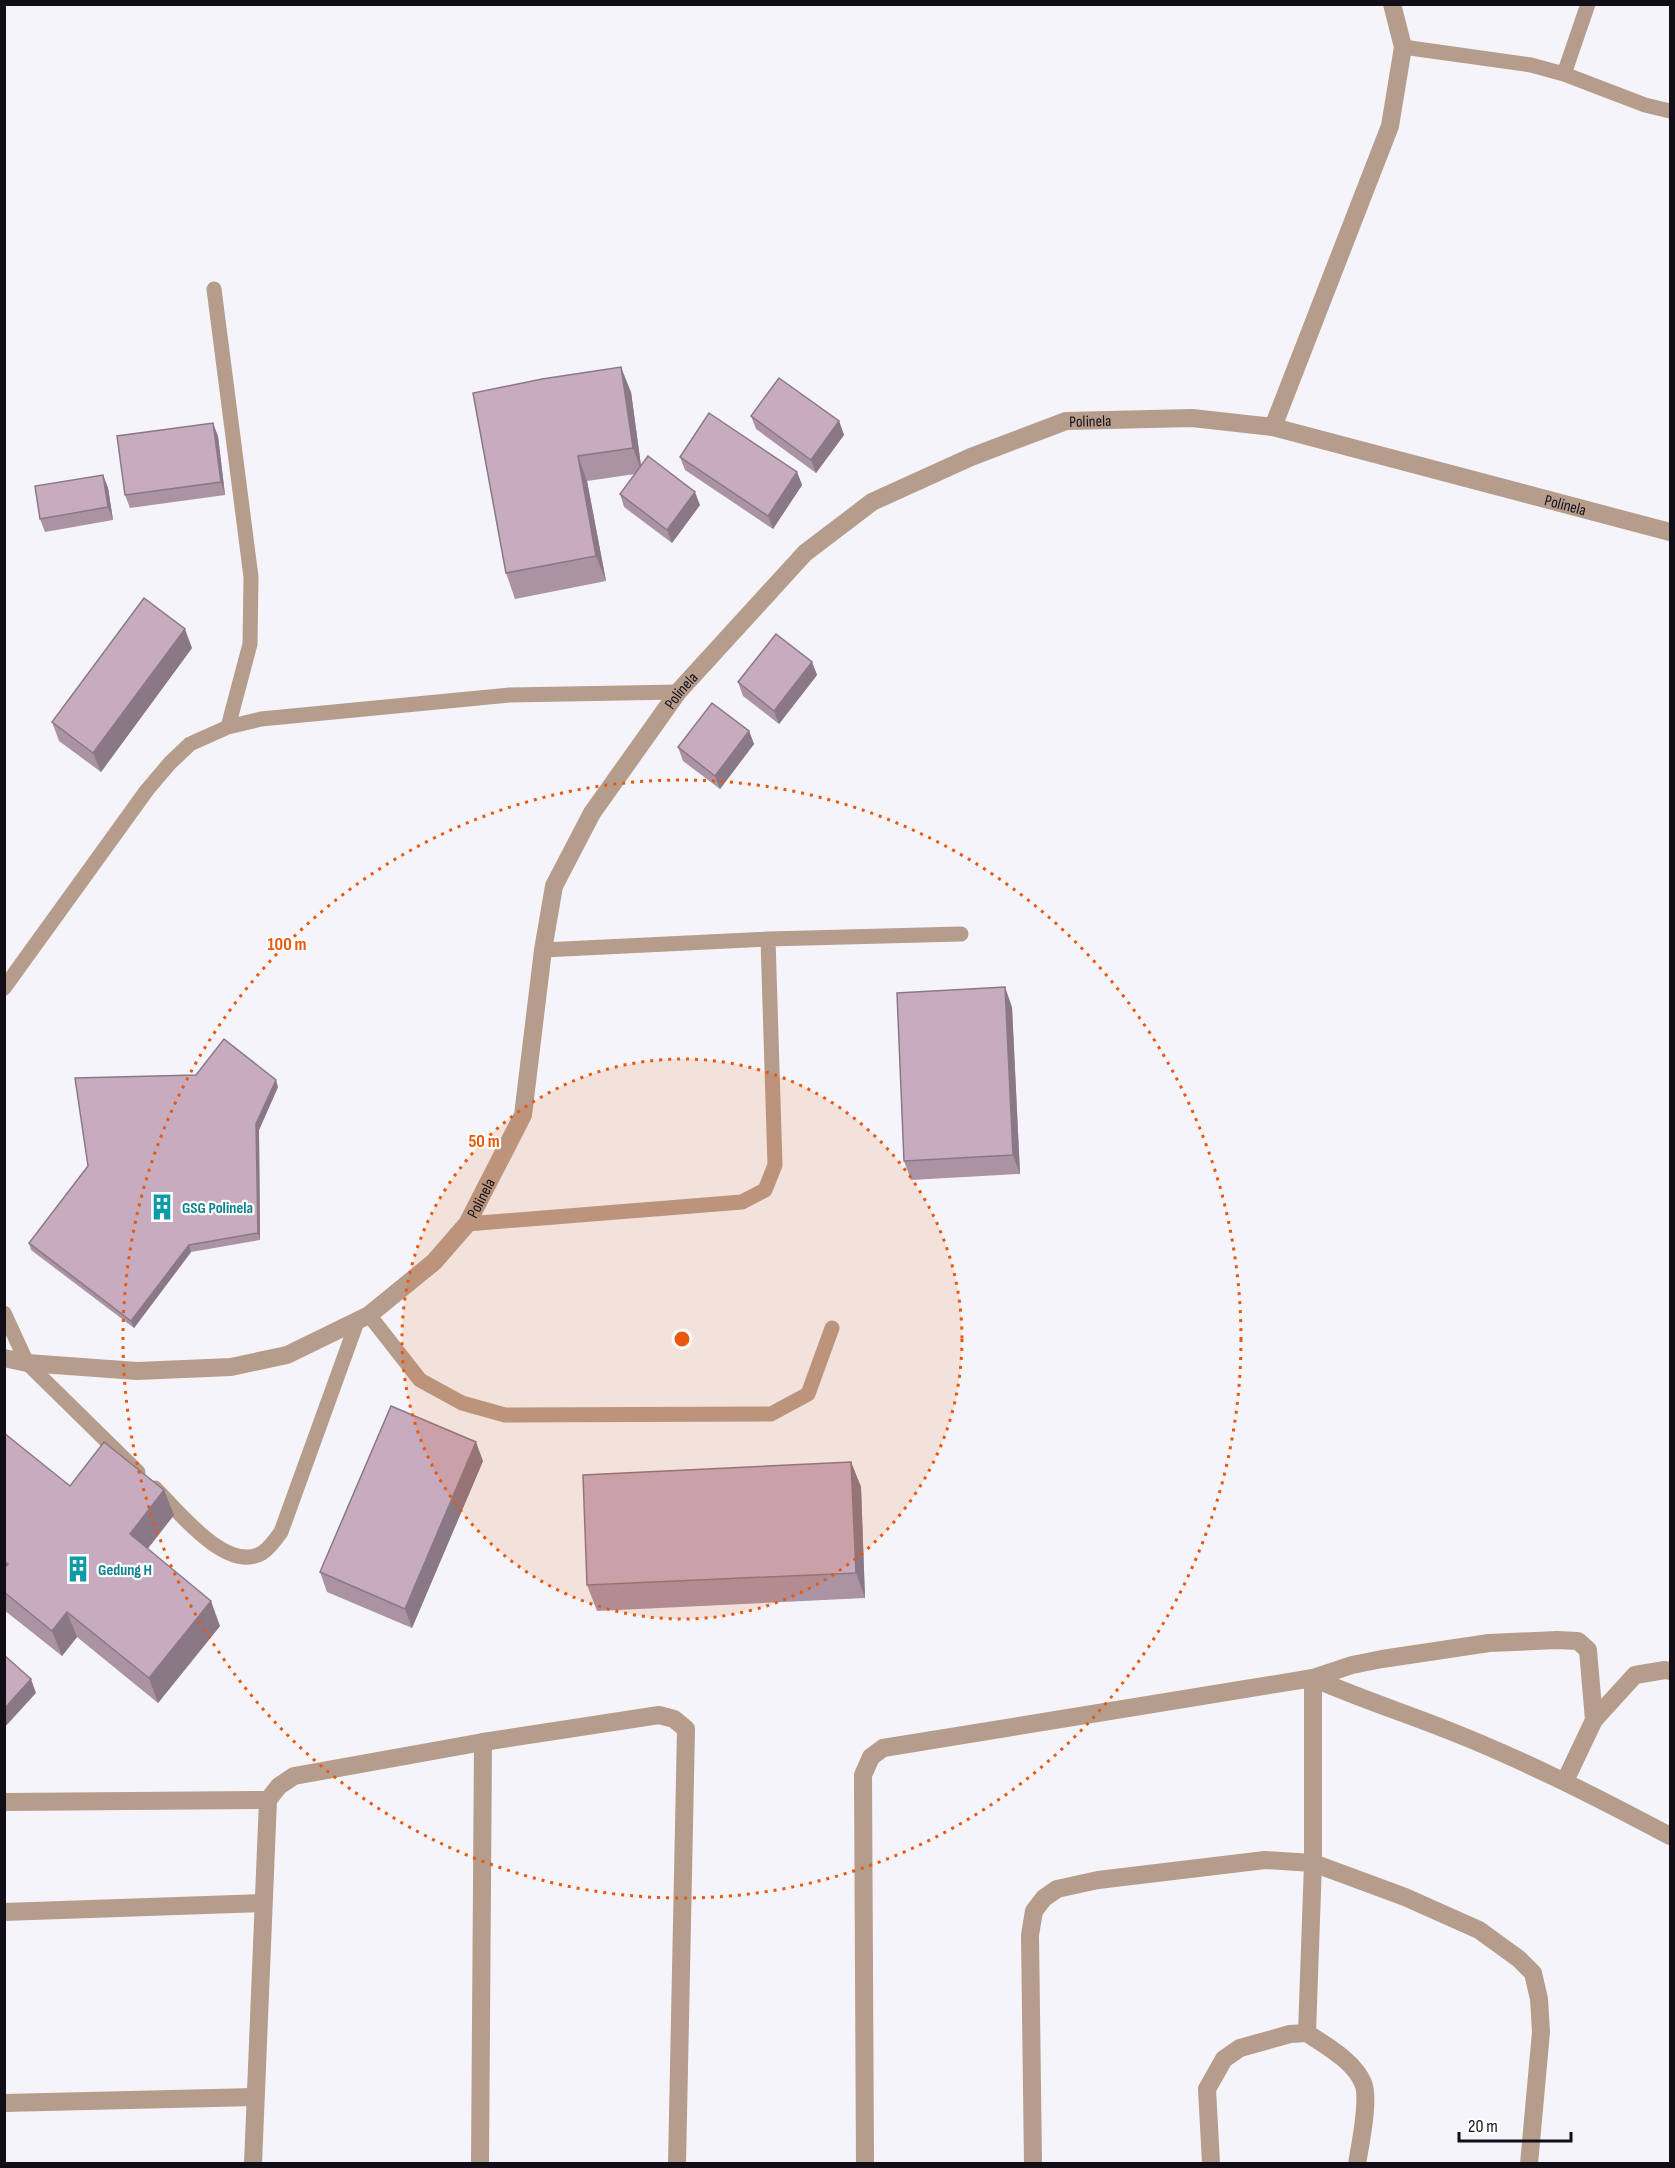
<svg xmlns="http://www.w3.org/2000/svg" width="1675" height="2168" viewBox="0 0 1675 2168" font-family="'Sofia Sans Condensed',sans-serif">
	<rect width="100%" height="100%" fill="#f5f4fa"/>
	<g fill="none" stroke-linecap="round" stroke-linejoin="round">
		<path stroke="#b69c8b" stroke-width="15" d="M1403,47L1531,65L1564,74L1588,4
			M1564,74L1645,105L1670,111
			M214,289L251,577L250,644L228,727
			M543,950L768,939L961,934
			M4,988L147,790L170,763L190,744L228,727L261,719L510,695L678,692
			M467,1224L742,1202L765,1190L775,1165L768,939
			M4,1313L27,1363L138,1472
			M369,1315L420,1380L462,1403L505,1415L771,1414L808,1394L832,1328
			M155,1488C177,1510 227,1574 262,1553C270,1548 276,1539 281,1532L357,1322"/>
		<g stroke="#b69c8b" stroke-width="18">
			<path d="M1273,427L1390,126L1403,47L1392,4"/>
			<path id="s1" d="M4,1358L27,1363L137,1371L231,1367L287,1355L369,1315L434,1262L467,1224L523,1115L543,950L554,886L592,813L678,692L805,553L872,502L971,457L1066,421L1192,418L1273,427L1670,532"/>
			<path d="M1565,1781L1594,1720L1635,1675L1665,1670L1670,1671"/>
			<path d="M4,1802L268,1800"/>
			<path d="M4,1912L263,1903"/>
			<path d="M1307,2033C1326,2046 1354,2061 1363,2083C1370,2098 1360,2146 1357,2164"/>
			<path d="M4,2103L255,2097"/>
			<path d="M253,2164L268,1800L279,1786L294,1776L483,1742L659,1715L674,1719L686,1729L677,2164"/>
			<path d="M480,2164L483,1742"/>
			<path d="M865,2164L863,1775L871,1757L883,1748L1313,1678C1358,1698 1405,1713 1450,1731C1526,1761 1598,1798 1670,1836"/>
			<path d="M1033,2164L1030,1935L1034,1911L1044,1898L1057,1889L1098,1880L1265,1860L1313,1863L1405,1897L1479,1930L1519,1959L1533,1973L1539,1999L1541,2032L1529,2164"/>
			<path d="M1211,2164L1207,2089L1224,2059L1240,2048L1290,2034L1307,2033L1313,1863V1678L1352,1665L1382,1659L1489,1643L1557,1640L1578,1641L1588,1650L1594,1720"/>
		</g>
	</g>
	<path fill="#ab93a4" d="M631,392L641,466L700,505L672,543L624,507L620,494L635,474L587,481L606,581L515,599L506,573L473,393Z
		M751,416L839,421L844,435L816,473L756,429Z
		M218,436L225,495L130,508L125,495Z
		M680,457L797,472L802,485L773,529L685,470Z
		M103,475L108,488L113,520L45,532L40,519Z
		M192,648L101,772L59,741L52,722Z
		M812,662L817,675L779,724L743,696L738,682Z
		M749,731L754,744L720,789L683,761L678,747Z
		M1012,1007L1020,1174L911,1180L904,1161Z
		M278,1087L259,1130L260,1240L191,1252L134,1328L31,1250L29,1243Z
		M4,1433L70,1486L164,1490L174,1515L147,1549L220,1626L158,1703L77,1637L62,1656L4,1610Z
		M483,1461L412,1628L327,1592L320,1572Z
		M851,1462L861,1487L865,1598L597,1611L587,1585Z"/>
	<path fill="#8b7886" d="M621,367L631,392L642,473L633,448Z
		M839,421L844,435L816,473L811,460Z
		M213,423L218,436L225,495L221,482Z
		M578,456L587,481L606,581L596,556Z
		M797,472L802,485L773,529L768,516Z
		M103,475L108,488L113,520L108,507Z
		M695,492L700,505L672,543L667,530Z
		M185,629L192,648L101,772L93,753Z
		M812,662L817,675L779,724L774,711Z
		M749,731L754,744L720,789L715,776Z
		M1005,987L1012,1007L1020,1174L1013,1155Z
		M276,1080L278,1087L259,1130L260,1240L258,1233L256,1124Z
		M189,1245L191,1252L134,1328L131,1321Z
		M476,1442L483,1461L412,1628L405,1609Z
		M851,1462L861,1487L865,1598L856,1573Z
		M164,1490L174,1515L139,1560L130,1534Z
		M211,1601L220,1626L158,1703L149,1678Z
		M67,1612L77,1637L62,1656L52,1631Z
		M31,1679L36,1693L4,1728V1709Z"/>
	<path fill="#c7abbf" stroke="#8b7886" stroke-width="1.5" d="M621,367L633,448L578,456L596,556L506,573L473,393L542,379Z
		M779,378L839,421L811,460L751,416Z
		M709,413L797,472L768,516L680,457Z
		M213,423L221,482L125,495L117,436Z
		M648,456L695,492L667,530L620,494Z
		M103,475L108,507L40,519L35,486Z
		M144,598L185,629L93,753L52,722Z
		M776,634L812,662L774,711L738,682Z
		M712,703L749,731L715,776L678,747Z
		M1005,987L1013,1155L904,1161L897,993Z
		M224,1039L276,1080L256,1124L258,1233L189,1245L131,1321L29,1243L88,1166L75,1078L196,1075Z
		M391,1406L476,1442L405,1609L320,1572Z
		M4,1433L70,1486L104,1442L164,1490L130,1534L211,1601L149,1678L67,1612L52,1631L4,1592V1568L8,1564L4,1561Z
		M851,1462L856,1573L587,1585L583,1475Z
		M4,1655L31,1679L4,1709Z"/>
	<circle cx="682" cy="1339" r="280" fill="#e8590c" fill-opacity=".12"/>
	<g fill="none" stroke="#e8590c" stroke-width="3" stroke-dasharray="3 6">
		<circle cx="682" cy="1339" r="280"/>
		<circle cx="682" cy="1339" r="559"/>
	</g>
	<defs>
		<g id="building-bare" transform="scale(2.07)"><path d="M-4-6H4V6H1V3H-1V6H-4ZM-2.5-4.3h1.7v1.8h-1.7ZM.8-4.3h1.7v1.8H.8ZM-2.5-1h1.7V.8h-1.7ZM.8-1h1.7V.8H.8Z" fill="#0f9aa8" stroke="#fff" stroke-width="2.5" paint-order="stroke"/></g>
	</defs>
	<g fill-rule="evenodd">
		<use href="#building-bare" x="162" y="1207"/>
		<use href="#building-bare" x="78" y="1569"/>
	</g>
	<g text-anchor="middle" stroke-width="4.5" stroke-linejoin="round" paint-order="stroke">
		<g font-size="16" fill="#110e18" stroke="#fff">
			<text dy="6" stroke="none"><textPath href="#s1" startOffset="1602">Polinela</textPath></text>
			<text dy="6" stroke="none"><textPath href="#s1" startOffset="2088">Polinela</textPath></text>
			<text dy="6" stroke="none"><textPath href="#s1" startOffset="1098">Polinela</textPath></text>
			<text dy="6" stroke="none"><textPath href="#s1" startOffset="540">Polinela</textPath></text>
		</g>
		<g font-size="16" font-weight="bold" fill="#0d838f" stroke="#fff" text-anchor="start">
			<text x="182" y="1213">GSG Polinela</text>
			<text x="98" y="1575">Gedung H</text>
		</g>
	</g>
	<circle cx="682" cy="1339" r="9" fill="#e8590c" stroke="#fff" stroke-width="3"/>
	<g font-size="18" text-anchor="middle" font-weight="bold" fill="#e8590c" stroke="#fff" stroke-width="4.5" stroke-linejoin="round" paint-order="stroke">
		<text x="287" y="950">100 m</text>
		<text x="484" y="1147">50 m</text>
	</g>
	<rect width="1675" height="2168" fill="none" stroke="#110e18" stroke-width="12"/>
	<path d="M1459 2132v9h112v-9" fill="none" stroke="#110e18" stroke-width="3"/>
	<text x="1468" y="2132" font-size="18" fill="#110e18" stroke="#ffffff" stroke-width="4.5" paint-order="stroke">20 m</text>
</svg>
